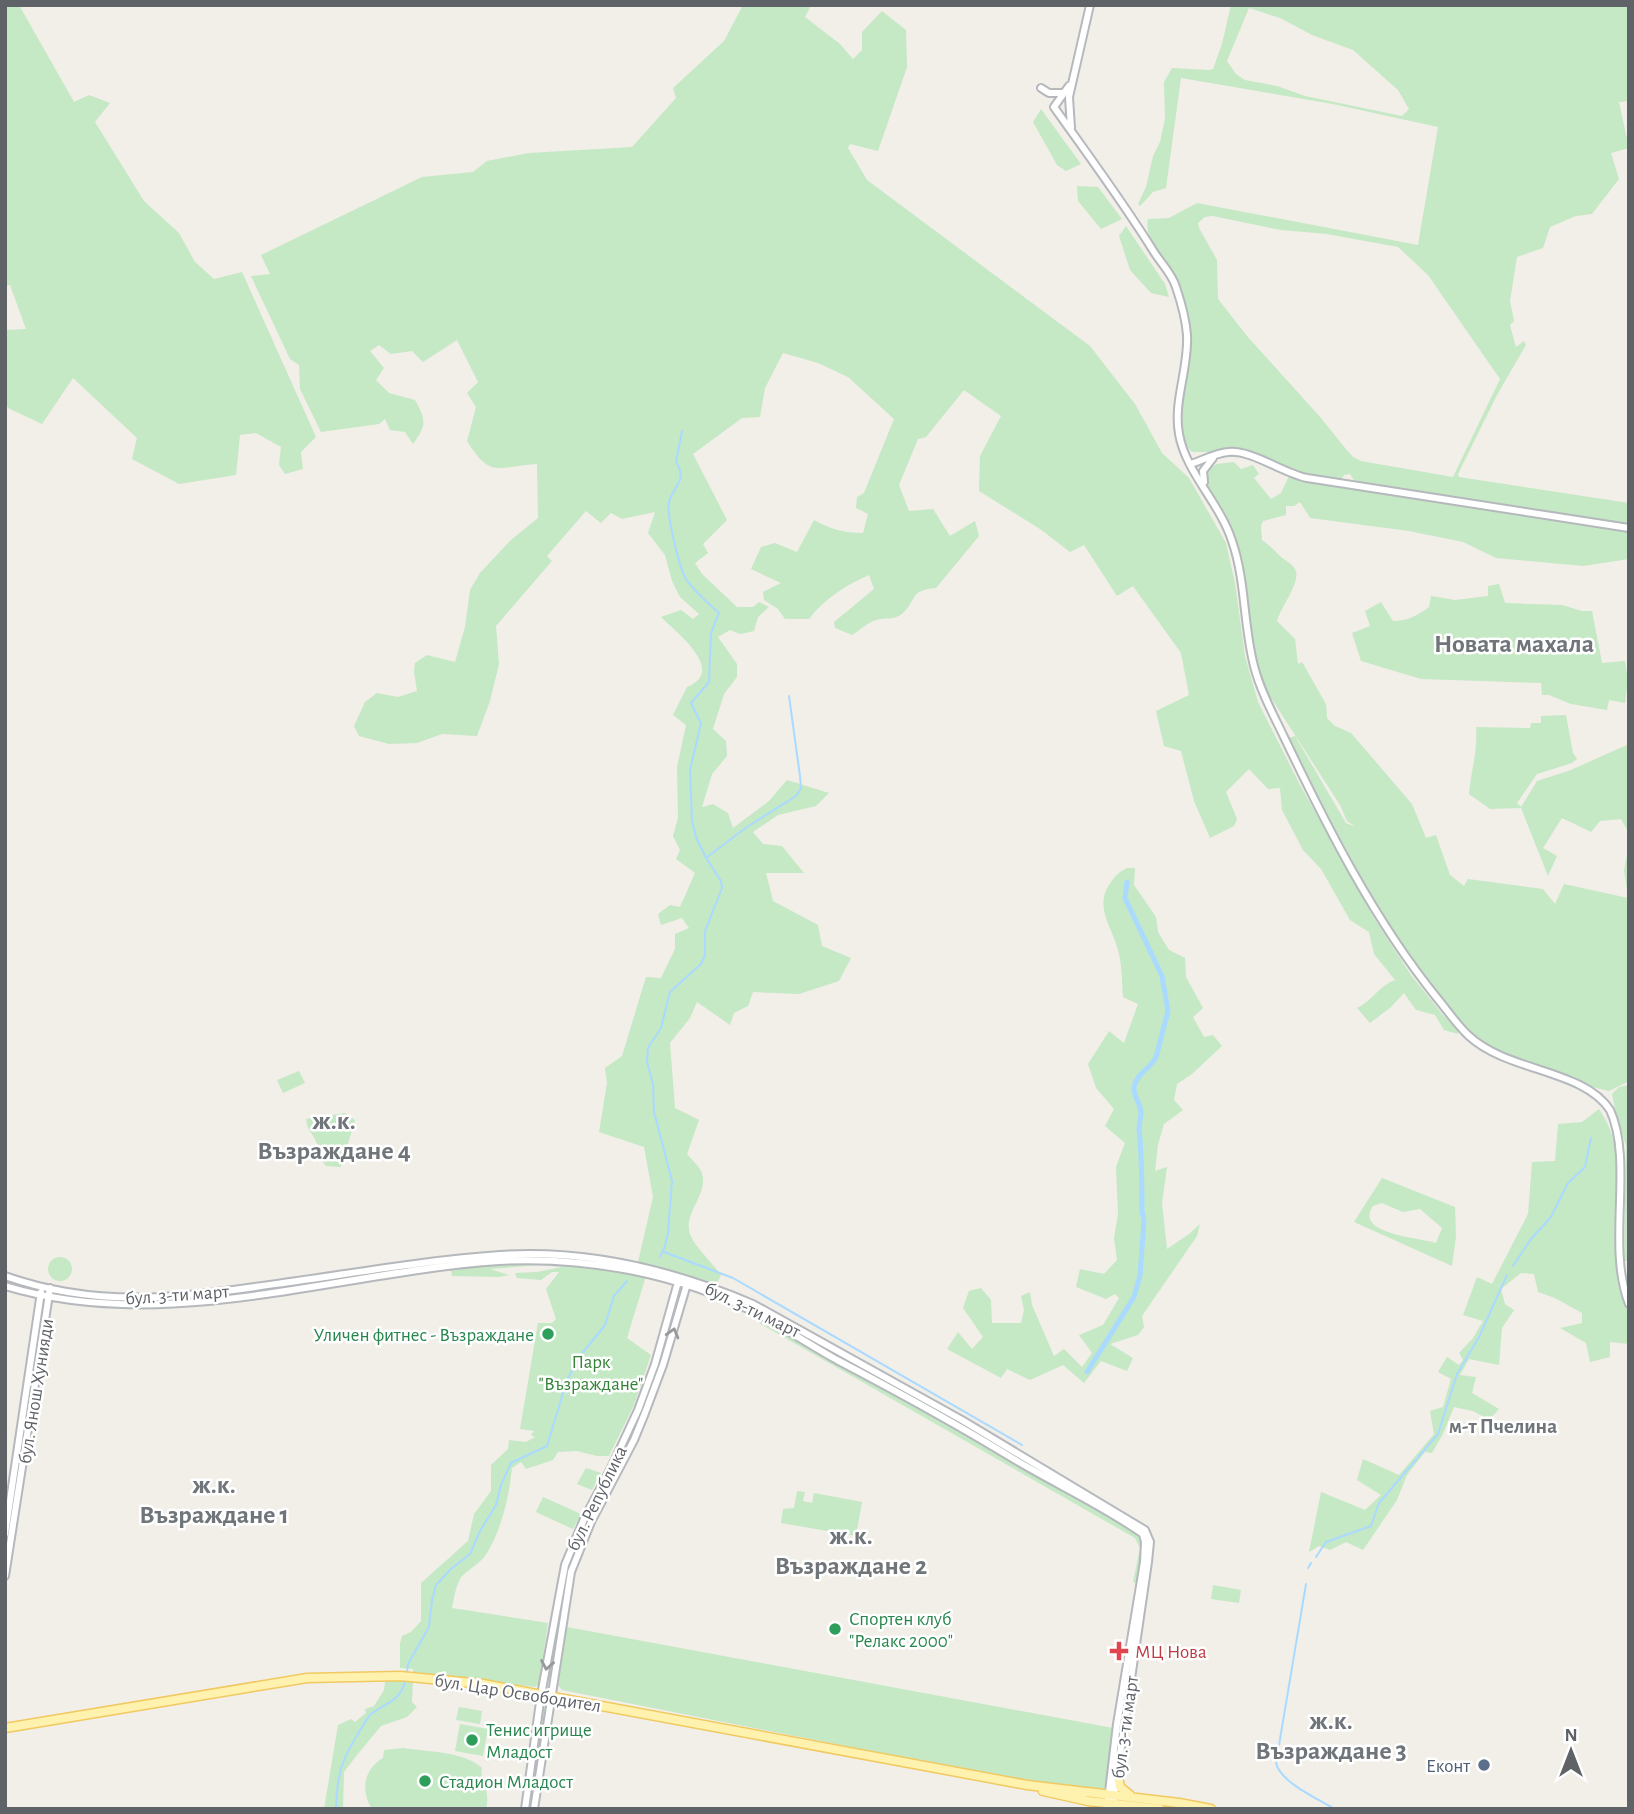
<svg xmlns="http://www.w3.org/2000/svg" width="1634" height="1814" viewBox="0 0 1634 1814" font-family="'Alegreya Sans',sans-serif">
	<rect width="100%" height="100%" fill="#f1efe8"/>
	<path fill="#c5e8c5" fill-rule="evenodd" d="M5,5H19L74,102L89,95L110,103L95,122L144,201L179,233L195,262L214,279L242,272L316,437L301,452L303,469L285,474L279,465L281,447L256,433L240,435L236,475L179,484L132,459L137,438L73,378L42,424L8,408L5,401V330L26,329L10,285H5Z
		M743,5H811L805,17L840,44L853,59L862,50V32L882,11L906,30L907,67L878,151L850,144L848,148L867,180L1090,346L1135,404L1162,453L1189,478L1226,543L1235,583L1245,656L1258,702L1299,783L1374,918L1411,975L1443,1015L1458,1029V1034L1444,1030L1435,1015L1416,1010L1404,993L1391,1007L1370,1023L1357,1008C1372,1001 1380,985 1395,980L1374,954L1369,932L1350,920L1321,869L1303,850L1282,810L1280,788L1268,789L1249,769L1226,792L1237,819L1234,826L1210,838L1194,801L1181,751L1164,746L1156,711L1189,695L1181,653L1133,586L1117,596L1084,545L1070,552L1040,529L979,491L980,456L1001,416L964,390L926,437L918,439L899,485L909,511L933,509L950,536L975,521L979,536L936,588C909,590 917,600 903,613C894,621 885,617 876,620C868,622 859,631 852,635L835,628L834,622L874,589L869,575C846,585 824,599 809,619H785L778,609L764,600L763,592L781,583L751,569L761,547L775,543L797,552L814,520C830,529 844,533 863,533L868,514L856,508L857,497L864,493L894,419L848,377L818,363L783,353L765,388L760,417L742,418L693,454L727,520L703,544L708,553L695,563L702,574L737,607H753L759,602L769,607L758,617L754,631L740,634L730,630L718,637L737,664V677L724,694L713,729L726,741L727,756L712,774L702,807L713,804L728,813L733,828L769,801L787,780L829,793L816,806L778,815L753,832L763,844L782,846L804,873H766L773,901L818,925L822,946L851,958L839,981L799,994L753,992L748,1006L734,1013L730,1025L697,1002L690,1018L670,1043L675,1108L699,1120L687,1154C691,1159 698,1165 701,1171C710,1193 686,1209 689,1230C691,1244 712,1262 721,1275L716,1286L638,1262L653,1197L644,1147L599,1132L607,1083L605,1068L622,1056L646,977L661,978L675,949V934L689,928L682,918L661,925L658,914L670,905L680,907L695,873L676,859L680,850L673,836L678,818L677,767L686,725L673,715L687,687C727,671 677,633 661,617L681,610L693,619L699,614L680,597L672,581L665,555L648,533L655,512L622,519L611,513L601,523L586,511L547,556L552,561L496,626L499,664L490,701L477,736L442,734L417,743L389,744L359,736L354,726L365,702L377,693L398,697L417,691L414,672L415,663L427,655L455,662L465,627L470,590L480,573L511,540L538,518L537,464C499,466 491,480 467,441L476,407L467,393L478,382L457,340L423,362L412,351L391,354L379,345L370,351L384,368L376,380L389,393L415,400C426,420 427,425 413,444L405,432L390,430L385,419L379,424L321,432L300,389L299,365L290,359L251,276L270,274L261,255L422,177L473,172L487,161L529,153L632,147L676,98L673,88L724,41Z
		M1231,5H1629V101L1619,102L1629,148L1611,153L1619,179L1592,214L1576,216L1550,227L1543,248L1517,257L1510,301L1514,321L1510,325L1516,347L1524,341L1526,345L1497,395L1458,474L1459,477L1629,503V525L1355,482L1350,474L1344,475L1340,481L1287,471L1238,448L1228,447L1212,452H1192C1166,426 1193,365 1191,332C1190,321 1185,306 1181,296C1174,275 1142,240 1148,219L1169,218L1197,203L1418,245L1438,127L1333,104L1181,78L1166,188L1153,192L1140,206L1138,204L1146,187L1153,156L1160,142L1165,119L1164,82L1172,68L1209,70L1213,69L1222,44ZM1249,8L1280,18L1312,35L1353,50L1398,90L1409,109L1402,116L1305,96L1277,86L1245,80L1236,74L1227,61ZM1213,216L1281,230L1327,234L1398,247L1428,275L1500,379L1453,477L1361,461L1353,457L1345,448L1321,418L1247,336L1218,299L1217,260L1199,228L1198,223L1205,217Z
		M1041,109L1081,164L1066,171L1057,165L1033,122Z
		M1077,186L1098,187L1122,219L1101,229L1078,201Z
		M1126,226L1165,284L1169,297L1151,293L1130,270L1119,236Z
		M1234,462L1241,469L1253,465L1259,474L1254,478L1271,499L1281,493L1290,474L1629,528V559L1583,566L1496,558L1463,542L1409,531L1310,518L1300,502L1294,506H1286V515L1263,521L1261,526L1262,540C1269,545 1272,548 1278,554C1283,560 1291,562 1295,569C1302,581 1280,608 1277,621L1295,639L1298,664L1302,662L1326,704L1327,718L1335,726L1351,733L1412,804L1426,838L1436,835L1450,875L1464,886L1468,879L1543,889L1555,904L1564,884L1628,898L1624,870L1629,845V1081L1609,1091L1588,1086L1496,1053L1471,1033L1424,978L1385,921L1286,739L1295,736L1346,823L1356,827L1347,821L1340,805L1264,687L1253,650L1242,564L1226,515L1208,487L1207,476L1210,468L1217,464Z
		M1499,584L1505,603L1562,605L1582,611H1592L1602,663L1625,661L1628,680L1625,703L1609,700L1607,710L1571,704L1549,695H1542L1541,683L1421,679L1361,661L1352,633L1370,626L1365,611L1381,602L1393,621C1408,621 1418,615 1429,607L1431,596L1455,600L1488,596V586Z
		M1566,715L1573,753L1577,759L1572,763L1537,774L1517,803L1521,807L1537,781L1571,770L1629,744V833L1621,819L1600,821L1591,832L1562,818L1543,848L1557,856L1548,876L1521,808L1490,809L1469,794C1471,771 1478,750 1476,727L1530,728L1531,723H1541V716Z
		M1127,868H1135L1134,885L1156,917L1158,932L1169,950L1185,958L1186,977L1203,1008L1193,1017L1204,1037L1213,1035L1222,1046L1192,1074L1177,1084L1174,1100L1183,1110L1164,1124L1158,1145L1155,1171L1167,1167L1162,1203L1167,1249L1189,1234L1200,1224L1197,1236L1142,1316L1144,1327L1138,1335L1110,1344L1133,1358L1127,1371L1101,1361L1084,1383L1063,1365L1030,1380L1007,1369L1001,1378L947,1349L958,1332L972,1349L983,1337L963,1308L969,1291L981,1288L991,1300L992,1323H1021L1024,1310L1021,1296L1030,1292L1032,1305L1054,1356L1064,1349L1082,1367L1092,1353L1079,1335L1103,1325L1119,1298L1115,1294L1106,1299L1076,1287L1080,1269L1104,1274L1117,1260L1114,1238L1118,1214L1116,1167L1125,1143L1105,1126L1114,1109L1096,1088L1088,1064L1109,1031L1124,1043L1138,1004L1123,997C1122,983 1122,968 1119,954C1114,929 1092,907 1111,882C1116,875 1119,872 1127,868Z
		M299,1071L305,1083L283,1093L277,1080Z
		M1629,1085V1261H1624L1626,1146L1617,1119L1612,1094L1619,1087Z
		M1599,1109C1634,1159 1611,1228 1618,1285C1620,1296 1627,1306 1629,1316C1630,1324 1629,1335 1629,1344L1610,1342V1357L1590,1362L1586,1343L1560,1328L1582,1323V1313L1555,1298L1538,1292L1534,1274L1521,1273L1501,1289L1505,1304L1514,1310L1502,1328L1499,1365L1469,1359L1460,1375L1476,1377L1472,1393L1499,1409L1489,1420L1473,1411L1454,1407L1443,1434L1432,1453L1425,1452L1407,1475L1397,1500L1363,1550L1346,1542L1330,1550L1319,1546L1309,1552L1321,1492L1365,1510L1381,1495L1357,1480L1363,1459L1399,1475L1434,1434L1430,1411L1443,1407L1451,1379L1438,1372L1447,1357L1459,1365L1463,1360L1459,1353L1473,1338L1483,1321L1463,1315L1477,1277L1492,1284L1528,1214L1532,1162L1555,1161L1558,1124L1582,1122Z
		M345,1113L355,1120L341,1167L326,1166C318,1157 320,1149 315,1139C310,1130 308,1131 306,1119Z
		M1382,1178L1455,1207L1456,1236L1452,1266L1354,1222ZM1382,1203L1403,1212L1420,1209L1442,1228L1436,1243C1421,1238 1353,1234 1373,1206Z
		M48 1269a12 12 0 1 1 24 0a12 12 0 1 1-24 0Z
		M523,1262L596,1267L646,1276L627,1338L651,1355L634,1405L609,1456H597L577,1451L558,1452L553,1460L526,1469L521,1462L512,1468C509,1497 502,1528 487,1553C481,1563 470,1568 462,1576C456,1584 454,1598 452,1608L548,1623L539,1684L535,1687L413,1673V1669L400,1668V1644L402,1636L411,1632L421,1621V1583L468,1541L474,1514L491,1491V1465L508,1449L509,1440L526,1442L535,1437L531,1435L534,1431L520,1429L538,1323H552L556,1319L546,1289L559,1272H552L541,1280L517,1278L515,1273L537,1272L562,1267L540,1265L490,1269L509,1275L499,1277L452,1276L451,1270Z
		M759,1315L1143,1534L1140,1584L1133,1582L1140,1548L1135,1538L759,1323Z
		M586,1468L601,1473L592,1490L577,1484Z
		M797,1491L805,1492L803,1501L812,1503L814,1493L862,1502L856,1536L781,1523L783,1509L794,1508Z
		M543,1497L581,1514L573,1529L536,1512Z
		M1213,1585L1241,1590L1239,1603L1211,1599Z
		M567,1627L1113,1728L1105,1787L1099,1792L1032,1783L562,1690L558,1685Z
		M396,1680H413L412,1702L417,1707L407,1717L381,1726L357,1755L344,1772L343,1809H324L338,1725L351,1719L355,1722L366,1713L365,1709L374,1706L384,1690L385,1682Z
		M459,1707L482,1711L480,1724L456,1720Z
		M540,1707L548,1708L534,1809H525Z
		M460,1724L488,1729L483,1756L455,1751Z
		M403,1748C427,1752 464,1751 482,1768C479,1780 491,1789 486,1809H372C360,1791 364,1769 383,1758L384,1750Z"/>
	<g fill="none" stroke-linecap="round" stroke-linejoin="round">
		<path stroke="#aadaff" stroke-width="2" d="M706,858L747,827L796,796L801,788L800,776L789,696
			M664,1252L733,1278L1022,1445
			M660,1257L665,1246L668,1233L672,1181L654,1112L653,1084L647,1062L648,1048L661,1028L670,992L701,964L705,955V931L722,888L721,881L706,858L696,837L692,821L690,770L701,723L691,703L709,682L711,633L719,613C708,603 692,590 685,577C679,566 666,513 669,502C674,484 688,482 676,462L682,431
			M1513,1266L1531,1239L1551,1217L1568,1183L1585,1167L1591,1138
			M1316,1557L1326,1542L1371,1526L1379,1503L1438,1434L1457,1374L1479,1337L1507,1275
			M1308,1568L1311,1563
			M1306,1584L1276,1763C1280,1782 1318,1799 1335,1809
			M407,1672L408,1664L429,1627L432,1600L436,1585L451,1569L470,1554L480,1531L496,1505L501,1485L511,1463L547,1446L567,1380L580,1356L605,1325L614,1296L627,1281
			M336,1809C337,1774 341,1761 359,1732C363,1726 366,1719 371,1714C385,1703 401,1701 405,1681"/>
		<path stroke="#aadaff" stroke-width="5" d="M1087,1372L1134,1297L1140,1276L1144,1221L1142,1211C1142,1183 1142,1156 1139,1129C1139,1124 1141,1118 1141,1113C1141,1103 1133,1097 1134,1087C1137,1073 1150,1069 1156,1057L1168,1011L1162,976L1125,898L1127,882"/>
		<g stroke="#b5b8bc" stroke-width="10">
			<path id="minor" d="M1041,88L1049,93H1063
				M1054,107C1088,155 1123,202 1154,252C1161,263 1172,274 1176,287C1181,302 1186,320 1187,335C1189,368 1173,401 1179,434C1186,473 1220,503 1232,541C1246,581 1243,624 1254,666C1260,690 1273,714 1284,737C1327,827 1374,920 1437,998C1447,1010 1457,1025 1469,1036C1508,1072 1583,1069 1610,1110C1634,1162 1606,1246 1629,1304
				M1054,107L1069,86
				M1071,128L1069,97L1090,5
				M1191,464C1203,460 1216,453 1228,452C1250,449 1283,473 1307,478L1629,528
				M1204,482L1203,471L1213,458
				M5,1276C101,1310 186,1297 283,1283C355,1273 427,1260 500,1255C587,1249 673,1270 753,1304L962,1420L1145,1530L1150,1542L1148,1562L1112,1809
				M5,1286C167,1335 336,1272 499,1261C586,1256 680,1274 758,1314C785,1328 810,1345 837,1360C896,1391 955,1423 1012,1458C1055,1484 1102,1505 1143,1534L1145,1542L1144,1562L1117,1724L1107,1809
				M5,1534L41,1292
				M5,1576L50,1288
				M525,1809L541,1695L565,1565L584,1519L610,1470L638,1410L655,1364L678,1282
				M534,1809L571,1572L591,1522L634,1440L645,1413L663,1365L687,1284"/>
		</g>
		<g stroke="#f2c960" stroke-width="11">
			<path id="major" d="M5,1728L307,1678L400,1676L483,1684L1027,1785L1179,1803L1211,1809
				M1117,1772L1120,1787L1130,1795
				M1043,1791L1088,1801L1160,1809"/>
		</g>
		<use href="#minor" stroke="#fff" stroke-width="6"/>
		<use href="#major" stroke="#fff2af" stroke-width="8"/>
	</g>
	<defs><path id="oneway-chevron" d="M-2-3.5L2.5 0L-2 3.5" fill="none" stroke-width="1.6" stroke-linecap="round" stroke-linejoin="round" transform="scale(1.75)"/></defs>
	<g stroke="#979a9d">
		<use href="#oneway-chevron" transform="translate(673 1333) rotate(-74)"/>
		<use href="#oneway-chevron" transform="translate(547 1665) rotate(100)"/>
	</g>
	<g fill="#2e9e5b" stroke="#fff" stroke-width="2.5">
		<circle cx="548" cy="1334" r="7"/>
		<circle cx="835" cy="1629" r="7"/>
		<circle cx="472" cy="1740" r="7"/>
		<circle cx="425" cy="1781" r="7"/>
	</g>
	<path fill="#e0444e" stroke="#fff" stroke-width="2.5" d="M1115.5 1640.5h7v7h7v7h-7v7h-7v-7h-7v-7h7z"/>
	<circle fill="#5c6f8a" stroke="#fff" stroke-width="2.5" cx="1484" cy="1765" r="7"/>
	<g text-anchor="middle" stroke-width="5" stroke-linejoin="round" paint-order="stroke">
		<g font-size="19" fill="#5f6368" stroke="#fff">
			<text transform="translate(177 1294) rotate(-4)" y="7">бул. 3-ти март</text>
			<text transform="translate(753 1309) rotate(26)" y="7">бул. 3-ти март</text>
			<text transform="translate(35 1391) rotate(-81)" y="7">бул. Янош Хунияди</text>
			<text transform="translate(596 1498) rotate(-64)" y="7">бул. Република</text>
			<text transform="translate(518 1692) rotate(9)" y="7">бул. Цар Освободител</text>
			<text transform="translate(1124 1727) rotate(-82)" y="7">бул. 3-ти март</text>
		</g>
		<g font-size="19" fill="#27864d" stroke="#fff" text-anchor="start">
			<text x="534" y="1341" text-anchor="end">Уличен фитнес - Възраждане</text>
			<text x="849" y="1625">Спортен клуб<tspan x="849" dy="22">"Релакс 2000"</tspan></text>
			<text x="486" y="1736">Тенис игрище<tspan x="486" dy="22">Младост</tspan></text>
			<text x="439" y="1788">Стадион Младост</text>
		</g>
		<g font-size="19" fill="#348238" stroke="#fff">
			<text x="591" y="1368">Парк<tspan x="591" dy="22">"Възраждане"</tspan></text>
		</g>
		<g font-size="19" fill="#be3a42" stroke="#fff" text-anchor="start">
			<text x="1135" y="1658">МЦ Нова</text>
		</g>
		<g font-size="19" fill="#4e5e75" stroke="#fff" text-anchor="end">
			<text x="1470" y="1772">Еконт</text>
		</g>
		<g font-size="21" font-weight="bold" fill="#70757a" stroke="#fff">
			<text x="1503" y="1433">м-т Пчелина</text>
		</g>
		<g font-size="26" font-weight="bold" fill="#70757a" stroke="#fff">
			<text x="1514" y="652">Новата махала</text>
			<text x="334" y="1129">ж.к.<tspan x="334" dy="30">Възраждане 4</tspan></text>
			<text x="214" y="1493">ж.к.<tspan x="214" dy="30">Възраждане 1</tspan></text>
			<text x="851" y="1544">ж.к.<tspan x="851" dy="30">Възраждане 2</tspan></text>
			<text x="1331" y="1729">ж.к.<tspan x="1331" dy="30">Възраждане 3</tspan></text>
		</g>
	</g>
	<rect width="1634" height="1814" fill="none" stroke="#5f6368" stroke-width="14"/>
	<g transform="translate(1571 1751)" stroke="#ffffff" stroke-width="5" paint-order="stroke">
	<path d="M0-5L12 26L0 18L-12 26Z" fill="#5f6368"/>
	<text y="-10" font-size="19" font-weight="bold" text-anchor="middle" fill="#5f6368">N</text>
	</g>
</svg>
